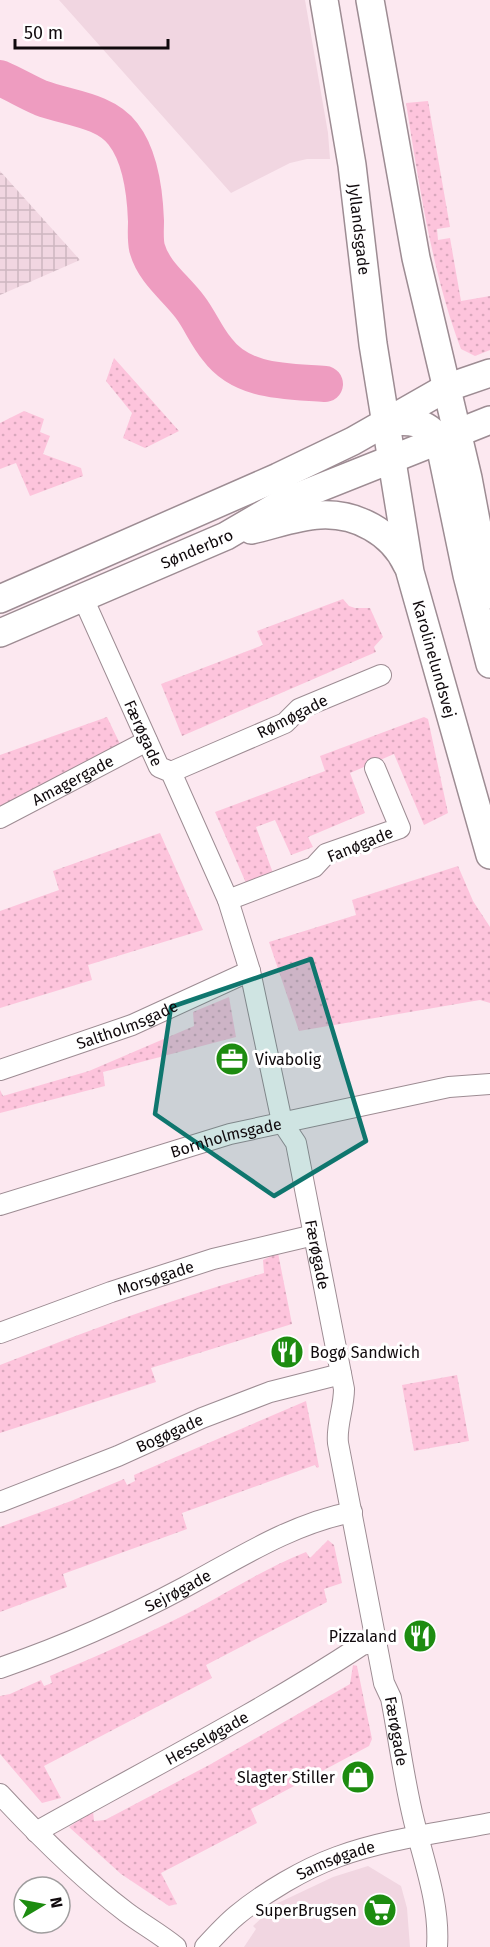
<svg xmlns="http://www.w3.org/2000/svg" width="490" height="1947" viewBox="0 0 490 1947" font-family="'Fira Sans',sans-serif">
	<defs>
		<pattern id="industrial-grid" width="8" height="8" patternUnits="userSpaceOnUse" patternTransform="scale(1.5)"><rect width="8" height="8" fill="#f1d6e1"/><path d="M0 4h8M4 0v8" fill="none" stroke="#ceb6c0"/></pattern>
		<pattern id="green-dots" width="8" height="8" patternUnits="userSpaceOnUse" patternTransform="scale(1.5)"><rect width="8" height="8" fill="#fdc4dc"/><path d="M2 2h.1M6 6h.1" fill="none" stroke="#d8a7bc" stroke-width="1.8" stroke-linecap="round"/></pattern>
	</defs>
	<rect width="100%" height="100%" fill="#fce8f0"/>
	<path fill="#f1d6e1" d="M59,0H305L328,133L330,159H307L290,163L231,193Z
		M368,1866L401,1886L407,1908L410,1947H244L256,1929L253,1926L278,1903L333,1877Z"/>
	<path fill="url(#industrial-grid)" d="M0,171L80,260L0,295Z"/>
	<path fill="url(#green-dots)" d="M428,101L450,227L437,229L438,240L450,238L461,301L490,296V350L475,356L461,349C432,273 419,184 406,103Z
		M114,358L179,431L145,448L123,438L132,413L106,381Z
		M24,411L44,419L40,432L50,436L43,454L81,468L83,476L30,496L16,463L0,469V423Z
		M343,599L349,606L355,608H370L383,637L374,647L376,652L182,736L161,684L263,645L257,631Z
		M107,717L121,746L0,808V755Z
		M424,717L428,719L448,813L424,825L394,754L350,773L365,813L308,837L313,847L291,855L275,820L256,827L273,873L246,883L215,812L325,771L320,756Z
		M160,833L203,930L88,965L92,980L0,1008V911L59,890L53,871Z
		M458,866L473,901L490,927V1003L480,1000L299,1031L269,942L356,915L352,900Z
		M229,997L236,1037L103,1072L105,1086L0,1113V1090L3,1096L89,1071L194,1026L193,1012Z
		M278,1253L292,1324L151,1368L156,1382L0,1433V1365C87,1331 174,1298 264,1273L263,1260Z
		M457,1375L469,1441L414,1451L402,1385Z
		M306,1401L319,1467L317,1468L315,1465L182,1513L187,1529L63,1574L67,1587L0,1612V1527L71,1501L124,1479L127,1485L135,1481L134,1475Z
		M328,1540L334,1545L342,1583L324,1589L327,1602L206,1665L212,1678L44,1766L61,1798L42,1803L0,1754V1696L10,1694L41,1680L44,1686L52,1683L50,1676C99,1655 148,1634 196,1609C233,1589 266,1568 306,1552L310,1558Z
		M353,1665L357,1666L372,1739L369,1746L251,1809L257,1823L161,1873L177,1904L169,1906L121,1874L69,1827L93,1811L94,1821L105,1820L211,1764L350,1684Z"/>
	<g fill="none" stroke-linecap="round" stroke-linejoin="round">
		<path stroke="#ee9cc0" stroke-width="36" d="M0,78C14,84 27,92 41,98C68,108 105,110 123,134C141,157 145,193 146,221C146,230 145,239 147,248C154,273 175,287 190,307C200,320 206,336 217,349C242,383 287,381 325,384"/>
		<g stroke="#9d8c93" stroke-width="22">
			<g id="street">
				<path id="s1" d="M83,598L159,767L171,772L228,900L250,971L282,1122L296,1143L344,1389C344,1408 336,1425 338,1443L384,1683L391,1698C399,1739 404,1781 414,1821C424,1862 440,1904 437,1947"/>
				<path d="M171,772L285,723L299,709L381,675"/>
				<path id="s2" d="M0,818L147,741"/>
				<path d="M228,900L314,867L326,854L400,828L375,768"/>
				<path id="s3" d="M0,1070L132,1025L250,971"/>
				<path id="s4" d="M0,1205L230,1134L449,1087L490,1084"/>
				<path id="s5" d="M0,1333L111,1292L213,1259L314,1235"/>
				<path id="s6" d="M0,1502L118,1456L202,1418L270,1392L341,1374"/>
				<path id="s7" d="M0,1668C64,1646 125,1619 185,1587C239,1558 291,1524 352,1512"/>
				<path d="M0,1794C39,1836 80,1877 126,1912C142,1924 160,1934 176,1947"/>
				<path id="s8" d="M36,1832C146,1770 257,1714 362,1645L376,1642"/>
				<path id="s9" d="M205,1947C215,1936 226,1924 237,1915C265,1892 304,1869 337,1857C386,1839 439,1833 490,1823"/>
			</g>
		</g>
		<g stroke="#9d8c93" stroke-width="30">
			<g id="secondary">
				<path id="s10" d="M324,0L352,165L373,344L410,572L490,855"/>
				<path d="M370,0L416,258L468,478L490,595"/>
				<path d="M386,423C406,420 427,420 439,440L467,575L490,664"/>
				<path d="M251,530C274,525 297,516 320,515C356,513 392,532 407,565"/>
				<path d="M0,599L278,477L353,441L446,388L490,373"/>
				<path id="s11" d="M0,633L226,536L284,502L490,420"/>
			</g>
		</g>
		<use href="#street" stroke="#fff" stroke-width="20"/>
		<use href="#secondary" stroke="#fff" stroke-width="27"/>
	</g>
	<path fill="#0f766e" fill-opacity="0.2" stroke="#0f766e" stroke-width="4.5" stroke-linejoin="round" d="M311,959L366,1141L274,1196L155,1114L171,1007Z"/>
	<defs>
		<g id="office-disc" transform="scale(1.725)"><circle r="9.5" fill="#1d8c10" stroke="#fff"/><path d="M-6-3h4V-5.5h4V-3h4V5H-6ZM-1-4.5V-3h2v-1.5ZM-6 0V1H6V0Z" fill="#fff"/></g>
		<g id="restaurant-disc" transform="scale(1.725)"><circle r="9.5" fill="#1d8c10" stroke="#fff"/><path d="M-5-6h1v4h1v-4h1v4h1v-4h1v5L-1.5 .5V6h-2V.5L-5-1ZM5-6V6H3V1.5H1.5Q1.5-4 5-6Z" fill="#fff"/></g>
		<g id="shop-disc" transform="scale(1.725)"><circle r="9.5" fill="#1d8c10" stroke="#fff"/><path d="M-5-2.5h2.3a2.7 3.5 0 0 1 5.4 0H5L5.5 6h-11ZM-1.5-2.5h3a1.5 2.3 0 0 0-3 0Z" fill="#fff"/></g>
		<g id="supermarket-disc" transform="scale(1.725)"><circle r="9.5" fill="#1d8c10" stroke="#fff"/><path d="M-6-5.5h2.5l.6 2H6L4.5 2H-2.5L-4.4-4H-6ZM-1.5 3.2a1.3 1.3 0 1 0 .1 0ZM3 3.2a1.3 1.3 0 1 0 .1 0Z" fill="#fff"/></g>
	</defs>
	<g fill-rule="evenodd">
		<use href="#office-disc" x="232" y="1059"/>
		<use href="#restaurant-disc" x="287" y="1352"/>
		<use href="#restaurant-disc" x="420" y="1636"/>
		<use href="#shop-disc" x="358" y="1777"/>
		<use href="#supermarket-disc" x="380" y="1910"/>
	</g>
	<g text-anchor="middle" stroke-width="6" stroke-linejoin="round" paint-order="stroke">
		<g font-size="16" fill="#100a0d" stroke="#fff">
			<text dy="6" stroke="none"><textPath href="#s10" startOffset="232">Jyllandsgade</textPath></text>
			<text dy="6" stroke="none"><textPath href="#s11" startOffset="214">Sønderbro</textPath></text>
			<text dy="6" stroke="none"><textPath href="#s10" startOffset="669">Karolinelundsvej</textPath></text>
			<text transform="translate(292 716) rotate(-27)" y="6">Rømøgade</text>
			<text dy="6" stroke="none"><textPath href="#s1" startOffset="148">Færøgade</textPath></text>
			<text dy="6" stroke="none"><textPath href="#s2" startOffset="82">Amagergade</textPath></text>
			<text transform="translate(360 844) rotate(-22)" y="6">Fanøgade</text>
			<text dy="6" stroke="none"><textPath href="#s3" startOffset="135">Saltholmsgade</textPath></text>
			<text dy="6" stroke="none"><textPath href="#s4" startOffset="236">Bornholmsgade</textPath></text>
			<text dy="6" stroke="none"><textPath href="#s1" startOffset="706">Færøgade</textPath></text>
			<text dy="6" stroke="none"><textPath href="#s5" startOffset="165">Morsøgade</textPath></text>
			<text dy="6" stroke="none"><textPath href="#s6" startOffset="183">Bogøgade</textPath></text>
			<text dy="6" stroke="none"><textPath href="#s7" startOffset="194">Sejrøgade</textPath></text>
			<text dy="6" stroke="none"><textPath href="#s1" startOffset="1192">Færøgade</textPath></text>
			<text dy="6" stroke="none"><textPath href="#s8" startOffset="195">Hesseløgade</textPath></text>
			<text dy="6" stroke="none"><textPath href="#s9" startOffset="159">Samsøgade</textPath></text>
		</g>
		<g font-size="16" fill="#100a0d" stroke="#fff" text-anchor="end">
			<text x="255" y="1065" text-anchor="start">Vivabolig</text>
			<text x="310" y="1358" text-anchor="start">Bogø Sandwich</text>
			<text x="397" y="1642">Pizzaland</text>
			<text x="335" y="1783">Slagter Stiller</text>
			<text x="357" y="1916">SuperBrugsen</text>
		</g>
	</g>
	<g transform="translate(42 1905) rotate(80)"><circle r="28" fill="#ffffff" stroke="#9f9d9e" stroke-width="1.5"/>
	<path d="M0-4.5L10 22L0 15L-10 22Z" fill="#1d8c10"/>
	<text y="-9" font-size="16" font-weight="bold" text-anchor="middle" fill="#100a0d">N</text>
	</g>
	<path d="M15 39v9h153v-9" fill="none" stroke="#100a0d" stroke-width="3"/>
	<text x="24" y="39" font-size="18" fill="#100a0d" stroke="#ffffff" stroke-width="4.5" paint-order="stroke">50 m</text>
</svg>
